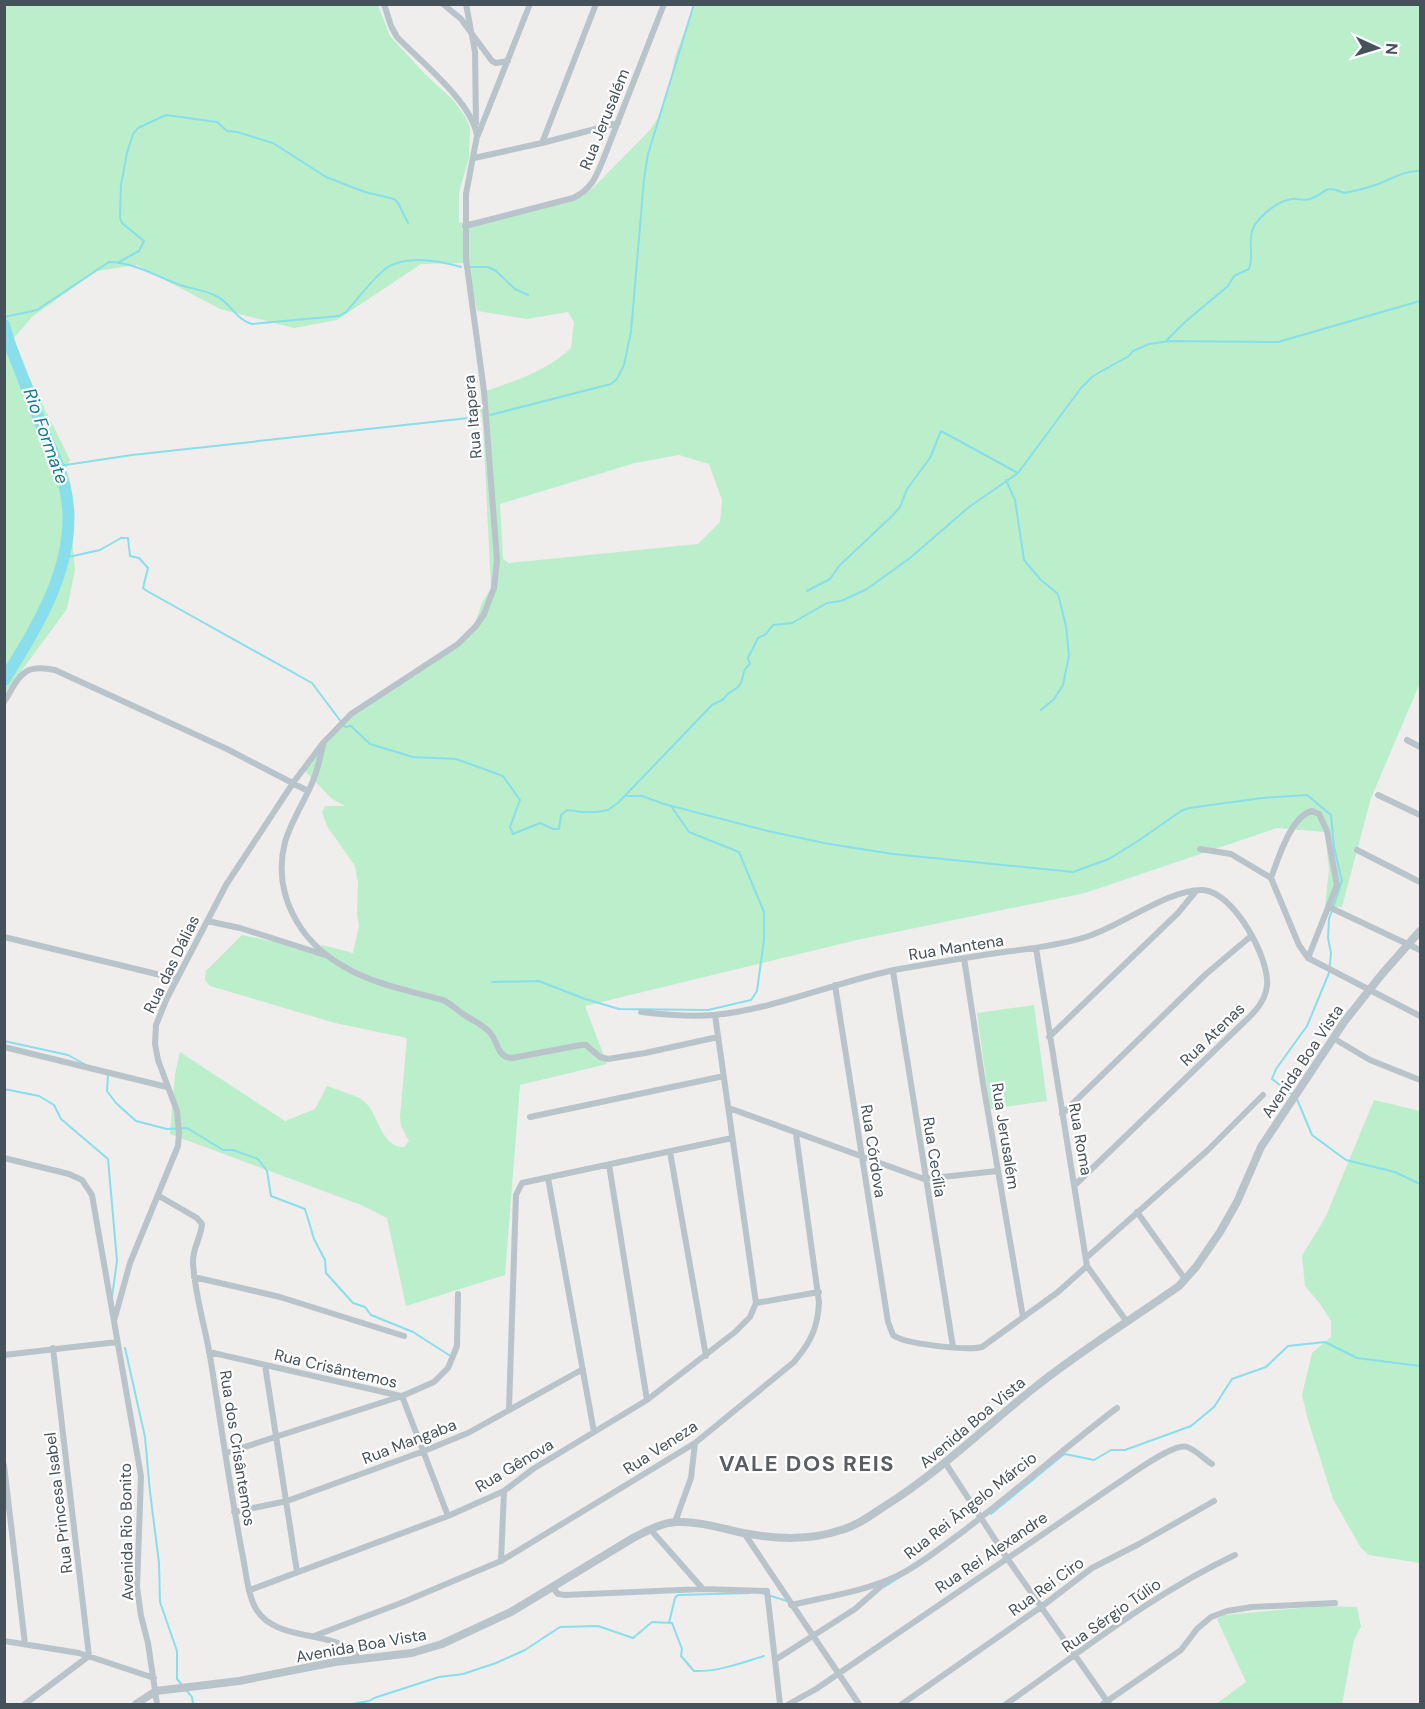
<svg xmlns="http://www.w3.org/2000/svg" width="1425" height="1709" viewBox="0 0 1425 1709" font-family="'DM Sans',sans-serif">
	<rect width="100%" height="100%" fill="#f0eded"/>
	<path fill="#bbeecb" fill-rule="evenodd" d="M5,5H378L390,36L425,74L453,100L465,116L470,127L469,158L459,192V223L566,203L593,188L649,131L658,118L669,89L675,57L694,5H1420V683L1371,798L1342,907L1325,906L1329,870L1325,832L1277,828L1085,893L857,940L585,1006L607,1064L520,1085L505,1275L406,1306L387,1218L361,1205L170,1134L175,1074L180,1052L285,1121L315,1109L327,1086C337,1090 360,1096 366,1103C379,1116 381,1147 404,1147L409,1141L401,1126L400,1117L407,1038L335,1023L210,986L205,980L206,971L242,935L319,951L322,945L353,953L359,926L357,915L358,883L355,866L327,826L322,812L325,806H345L332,799L302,768L346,716L456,642L475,623L482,603L491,588L483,426L481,412H479L486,391C518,380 546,371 571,348L574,322L568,312L527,319L478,311L463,263L421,264L337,320L294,328L220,309L137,265L97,271L33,316L11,341L70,460L66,468L67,485L75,570L67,609L5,693ZM679,455L709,464L722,500L720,522L698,544L509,563L503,559L500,504L635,463Z
		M1034,1005L1047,1101L990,1109L977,1013Z
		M1374,1100L1420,1111V1563L1369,1555L1361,1548L1333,1499L1308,1420L1302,1395L1312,1353L1331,1337V1321L1320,1304L1305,1286L1302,1256L1326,1216Z
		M1323,1606L1357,1607L1361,1627L1354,1640L1342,1704H1216L1246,1682L1217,1619L1224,1615Z"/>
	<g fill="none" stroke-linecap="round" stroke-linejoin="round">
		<path stroke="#88deeb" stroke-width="2" d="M119,262L139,251L144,241L122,223L120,218L121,185L127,153L133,134L138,128L166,115L217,122L227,131L237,132L273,143L326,177L365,192L394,199L398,203L408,223
			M470,267H488L496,271L515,289L528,295
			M4,317L37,310L109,262C133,262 158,277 180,285C192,289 205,290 216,296C231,303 236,320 252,324L339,316L346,312C358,299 374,276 388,267C409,255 440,261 461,267
			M1166,341L1185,322L1228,286L1234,276L1249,269C1253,258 1250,248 1251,236C1252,220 1276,202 1291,199C1297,198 1304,201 1310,199C1328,194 1321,183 1344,193C1355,191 1367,188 1378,184C1391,179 1406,170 1420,171
			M490,415L611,384L617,379L624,365L631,332L644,179L648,154L694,4
			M59,466L132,455L478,417
			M1006,480L1015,500L1024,560L1041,580L1058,594L1066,626L1069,656L1063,685L1054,699L1041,710
			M64,558L100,550L121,538H128L130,556L139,558L148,568L143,588L147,591L312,683L345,727L351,726L370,744L413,757L456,759L503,776L520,800L510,827L513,834L540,823L553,829H559L561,815L567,810L582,812H597L608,810L618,803L712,705L724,699C728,691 733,692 739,686C745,679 740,672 750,664L748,658L758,638L766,634L773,625L792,623L827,603L841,601L867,589L910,558L969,507L1018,473L1081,388L1093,376L1129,356L1133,351L1149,344L1170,341L1278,342L1420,301
			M807,591L830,579L839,566L893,515L900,507L907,489L930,458L941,431L1016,472
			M627,796H642L664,804L768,831L829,844L893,854L1073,872L1109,859L1141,839L1181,811L1189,808L1262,798L1307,795L1331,815L1334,847L1342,881L1329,919L1328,938L1331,953L1329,973L1307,1026L1276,1069L1272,1079L1293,1095
			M492,982L539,981L585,999L619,1009L708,1010L751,1000L757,991L764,939V912L739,852L689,832L671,806
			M4,1041L68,1055L86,1065
			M108,1075L107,1091L116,1103L136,1121L167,1129L187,1128L223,1150H233L258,1159L267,1171L271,1196L305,1209L314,1239L325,1260L326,1273L353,1303L365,1307L371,1315L413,1332L449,1355
			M4,1089L39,1096L54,1105L61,1119L108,1159L117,1261L112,1297
			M1297,1099L1312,1135L1346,1160L1395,1172L1420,1184
			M125,1348L145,1437L150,1492L159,1563L160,1602L177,1651V1679L182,1685
			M991,1514L1063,1455L1065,1454L1094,1460L1111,1450H1125L1191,1426L1214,1407L1232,1379L1266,1367L1288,1346L1325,1342L1357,1358L1420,1366
			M884,1587L900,1577
			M761,1593L787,1601
			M669,1623L675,1598L678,1595L750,1593
			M186,1690L192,1697L193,1704
			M352,1704L369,1701L374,1698L439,1677L463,1674L496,1663L525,1650L560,1627L598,1626L633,1638L652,1622L672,1623L682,1649L681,1656L694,1671C718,1672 741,1663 764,1656"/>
		<path stroke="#88deeb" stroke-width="12" d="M4,325L9,342C21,374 34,405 46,437C53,454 61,469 65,488C81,557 39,624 4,680"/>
		<path stroke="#b9c3ca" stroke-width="6" d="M443,4L461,19L492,61L496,63L508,61
			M466,4L475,52L476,123
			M478,135L530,4
			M542,143L596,4
			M474,158L542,143L618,123
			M465,226L573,198C591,190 596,177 603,160L664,4
			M4,702C20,677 21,663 55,670L227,749L308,791
			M1407,740L1420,747
			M323,744C320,761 316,776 308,792C300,808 290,825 285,842C272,893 299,941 343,966C372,984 410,991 443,1000C451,1004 456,1009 463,1014C473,1021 484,1024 491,1034C499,1044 497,1057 512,1058L581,1045H586L600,1057L608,1059L645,1053L718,1037
			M1378,795L1420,815
			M1200,849L1231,854L1271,878L1299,945L1308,958L1420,1016
			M1357,850L1420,882
			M1271,878C1278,859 1291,816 1312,811L1319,814L1327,831L1337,885L1308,958
			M1329,907L1420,950
			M207,921L240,928L325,955
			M4,937L177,979
			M1036,948L1087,1266L1127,1322
			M964,958L983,1083L1023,1317
			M893,971L953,1347
			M835,985L888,1322L893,1335C904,1344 967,1351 982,1347L1058,1292L1087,1266
			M641,1012C666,1015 689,1017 714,1015C775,1009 833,983 894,970C928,964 962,958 997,953C1026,949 1057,946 1086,937C1120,927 1168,889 1203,890C1234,892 1270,959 1267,986C1265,1002 1254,1013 1243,1023L1075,1185
			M1049,1037L1178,913L1196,891
			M1333,1038L1370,1060L1420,1080
			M4,1047L167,1087
			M729,1108L924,1179L997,1171
			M1062,1114L1206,974L1251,936
			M530,1117L724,1076
			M670,1152L706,1356
			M4,1158L69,1174L82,1180L92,1195L141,1476L137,1587L141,1616L148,1643L157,1704
			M609,1165L647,1400
			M548,1178L594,1432
			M159,1196L197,1218L202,1224C201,1238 192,1249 193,1263C195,1297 206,1329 211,1362C221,1425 230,1489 242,1552C246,1570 247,1593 256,1609C277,1645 344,1628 359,1660
			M1137,1212L1185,1279
			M1086,1258L1208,1150L1263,1095
			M194,1277L280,1297L404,1336
			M756,1303L819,1292
			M114,1321L130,1263L178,1146L179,1133L177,1111L158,1060L155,1044L156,1025L167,998L226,885L293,783L323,743L351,714L458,644L476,626L484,614L494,588L497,560L484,391L466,259V194L477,136C473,103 420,61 397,37L391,26L384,4
			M209,1352L401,1396
			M4,1355L117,1342
			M265,1365L297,1572
			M402,1396L448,1516
			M509,1409L516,1195L522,1183L732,1138
			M226,1453L402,1396L434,1382L448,1368L457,1346L458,1294
			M946,1464L1007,1558L1109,1704
			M4,1465L25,1644
			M234,1512L287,1501L424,1451L468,1433L583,1369
			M675,1522L691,1478L695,1443
			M650,1529L703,1589
			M744,1533L859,1704
			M501,1561L504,1491
			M553,1588L558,1594L565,1595L703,1589L767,1591
			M250,1590L448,1516L504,1491L533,1469L647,1400L735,1332L750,1317L756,1303L715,1015
			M767,1591L780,1704
			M791,1605C825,1597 866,1591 897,1576C920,1565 940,1548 961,1533C1014,1493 1064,1448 1117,1408
			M314,1636L401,1603L501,1561L695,1443L794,1362C810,1343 818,1328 819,1302L796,1134
			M4,1641L79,1653L154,1678
			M775,1660L855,1609L887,1581
			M25,1704L89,1656L53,1348
			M789,1704L816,1689L1134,1472C1145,1465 1176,1443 1187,1447C1196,1450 1204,1459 1212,1464
			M902,1704L1041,1607L1092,1568L1139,1544L1214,1501
			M1006,1704C1081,1652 1152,1594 1235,1555
			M1103,1704L1181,1650L1197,1629L1211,1617L1227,1611L1252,1607L1335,1603"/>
		<path stroke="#b9c3ca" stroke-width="8" d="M136,1704L156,1691L239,1681L335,1662L412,1653L442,1644L511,1612L633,1538C647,1531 660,1523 676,1522C698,1521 721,1528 743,1533C776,1539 809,1541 841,1530C857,1526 871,1515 885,1506C939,1472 984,1428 1034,1388C1080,1351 1131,1320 1179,1286L1196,1267L1220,1232L1237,1202L1261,1147L1344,1022L1382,974L1420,931"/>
	</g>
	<g text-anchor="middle" stroke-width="4.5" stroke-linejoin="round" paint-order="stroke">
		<g font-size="16" fill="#46525a" stroke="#fff">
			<text transform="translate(604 119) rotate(-68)" y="6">Rua Jerusalém</text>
			<text transform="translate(472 417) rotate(-95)" y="6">Rua Itapera</text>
			<text transform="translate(956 947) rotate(-9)" y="6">Rua Mantena</text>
			<text transform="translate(171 964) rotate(-64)" y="6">Rua das Dálias</text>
			<text transform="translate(1212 1034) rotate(-44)" y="6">Rua Atenas</text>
			<text transform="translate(1302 1061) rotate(-56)" y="6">Avenida Boa Vista</text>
			<text transform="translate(1006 1136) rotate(81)" y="6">Rua Jerusalém</text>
			<text transform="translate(1081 1139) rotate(80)" y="6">Rua Roma</text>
			<text transform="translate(874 1151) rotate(81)" y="6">Rua Córdova</text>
			<text transform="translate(935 1157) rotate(81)" y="6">Rua Cecília</text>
			<text transform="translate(336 1368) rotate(13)" y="6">Rua Crisântemos</text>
			<text transform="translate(972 1422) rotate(-40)" y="6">Avenida Boa Vista</text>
			<text transform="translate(409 1441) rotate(-21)" y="6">Rua Mangaba</text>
			<text transform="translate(660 1447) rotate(-33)" y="6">Rua Veneza</text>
			<text transform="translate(238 1448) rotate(81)" y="6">Rua dos Crisântemos</text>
			<text transform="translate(514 1465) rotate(-31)" y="6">Rua Gênova</text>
			<text transform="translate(58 1503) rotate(-97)" y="6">Rua Princesa Isabel</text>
			<text transform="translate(970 1505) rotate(-38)" y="6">Rua Rei Ângelo Márcio</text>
			<text transform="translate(126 1532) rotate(-91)" y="6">Avenida Rio Bonito</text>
			<text transform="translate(991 1552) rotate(-34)" y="6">Rua Rei Alexandre</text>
			<text transform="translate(1046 1586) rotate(-36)" y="6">Rua Rei Ciro</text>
			<text transform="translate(1111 1615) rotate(-35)" y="6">Rua Sérgio Túlio</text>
			<text transform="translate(361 1645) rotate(-10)" y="6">Avenida Boa Vista</text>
		</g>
		<g font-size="18" font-style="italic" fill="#0e7e90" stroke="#fff">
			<text transform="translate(46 436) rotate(70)" y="6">Rio Formate</text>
		</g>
		<g font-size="22" font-weight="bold" letter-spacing="1.5" fill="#5a5e62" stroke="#fff">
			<text x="807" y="1471">VALE DOS REIS</text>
		</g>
	</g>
	<rect width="1425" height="1709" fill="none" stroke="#46525a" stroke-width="12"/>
	<g transform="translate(1377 48) rotate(94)" stroke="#ffffff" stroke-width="4.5" paint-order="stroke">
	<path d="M0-4.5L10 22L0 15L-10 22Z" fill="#46525a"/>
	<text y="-9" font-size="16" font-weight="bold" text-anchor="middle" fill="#46525a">N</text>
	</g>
</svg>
